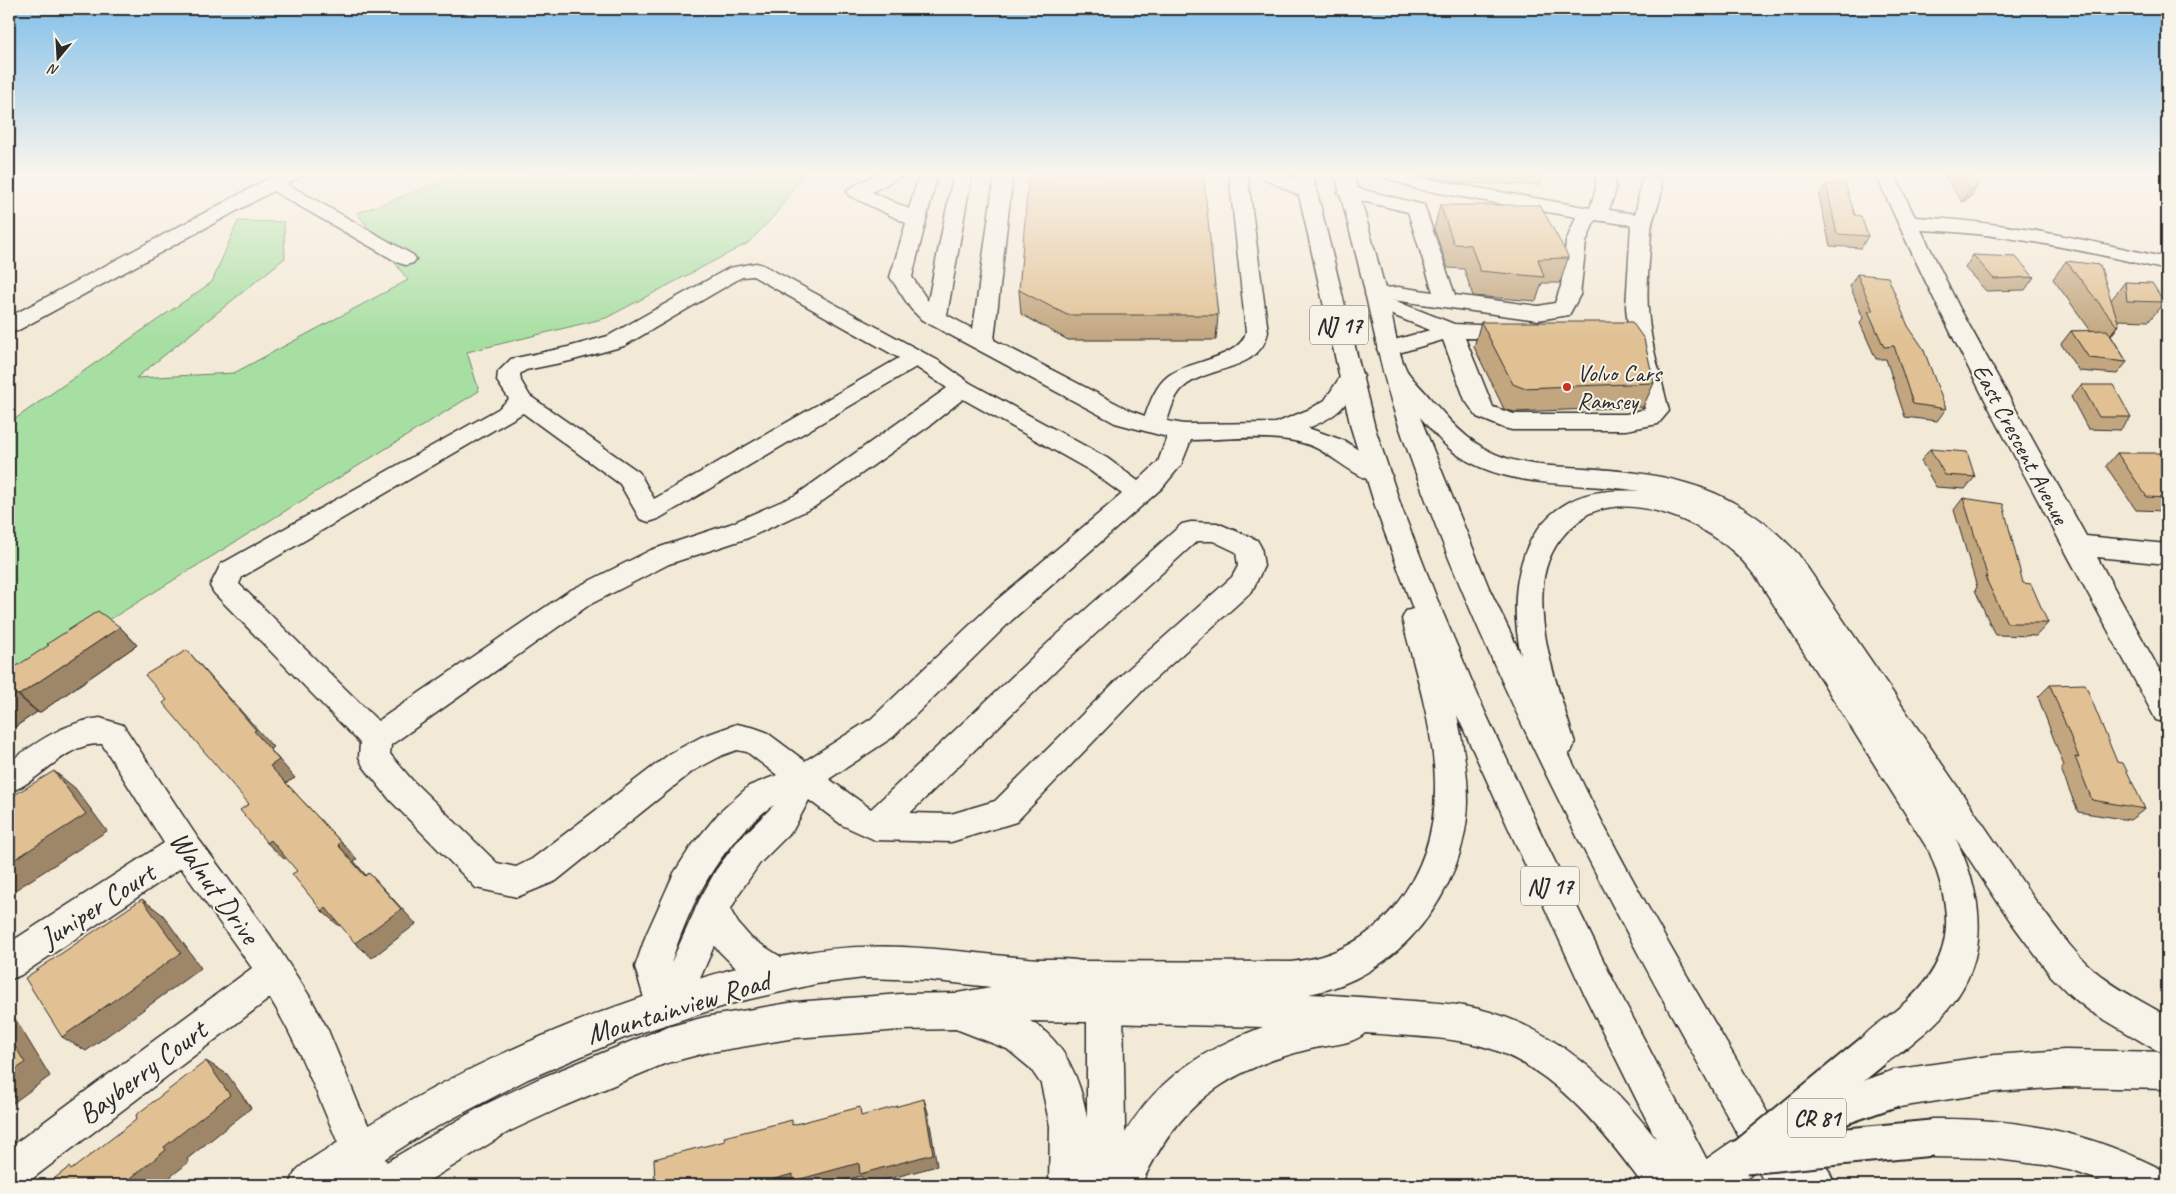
<svg xmlns="http://www.w3.org/2000/svg" width="2176" height="1194" viewBox="0 0 2176 1194" font-family="Caveat,sans-serif">
	<rect width="100%" height="100%" fill="#f3e9d7"/>
	<filter id="ink" filterUnits="userSpaceOnUse"><feTurbulence type="fractalNoise" baseFrequency=".02" numOctaves="2"/><feDisplacementMap in="SourceGraphic" scale="10" xChannelSelector="R" yChannelSelector="G"/><feConvolveMatrix kernelMatrix="1 2 1 2 8 2 1 2 1" color-interpolation-filters="sRGB"/></filter>
	<g filter="url(#ink)">
		<path fill="#a7dfa2" stroke="#698566" d="M464,172H808L802,176L775,215L748,243L606,318L467,352L479,391L9,682V423L212,282L238,221L284,222L285,258L136,378L234,373L408,280L357,213L458,176Z"/>
		<g fill="none" stroke-linecap="round" stroke-linejoin="round">
			<g stroke="#2b2b2b" stroke-width="3">
				<path id="minor" d="M281,172H304L302,176L287,184L413,255L416,259L413,263L406,265L399,263L273,191L17,331L9,333V317Z
					M880,172H903L901,176L872,192L909,209L920,172H938L912,277L928,301L954,172H972L947,315L973,329L995,172H1013L994,340L1131,411L1145,416C1150,402 1156,385 1168,376C1189,360 1240,359 1246,332L1229,172H1247L1268,332C1260,372 1210,365 1184,387C1174,395 1171,410 1167,421L1184,424L1276,423L1310,409L1325,400L1344,371L1352,369L1360,371L1364,376C1344,406 1343,414 1308,428L1345,441L1388,470L1392,476L1388,482C1366,488 1335,456 1314,447C1280,432 1227,440 1191,440L1181,465L1162,488L1012,620L893,737L829,779L871,809L1049,642L1182,524L1191,522L1217,523L1257,540L1261,547L1264,566L1252,591L1146,687L1016,822L951,842L875,840L842,825L809,800L793,830L760,863L740,892L726,918L699,981L676,1019L663,1025L650,1019L635,967L646,935L674,873L690,848L719,813L749,786L777,775L747,752L737,750L723,755L693,771L556,881L517,897L476,888L390,800L363,766L359,757L360,743L214,593L210,586L221,564L498,409L509,399L497,381L498,372L511,359L568,347L608,336L729,268L756,263L763,265L939,361L970,383L1107,458L1138,481L1158,462L1167,437L1115,423L922,320L911,309L890,277L906,223L850,196L847,192L850,188ZM753,276L899,358L654,499L639,472L530,396L521,381L520,374L526,370L570,361L624,346L742,277ZM916,367L947,388L796,495L730,524L651,550L569,591L378,721L239,584L242,577L523,413L620,484L640,519L649,522L658,519ZM963,399L1089,470L1122,494L992,604L871,719L805,761L766,732L755,728L737,724L701,737L671,753L532,859L516,867L497,863L412,780L390,754L391,745L589,605L669,564L748,538L814,507L929,426ZM1197,541H1213L1236,552L1238,566L1232,577L1126,671L995,801L951,814L910,813L1069,658ZM774,805L736,843L716,870L700,899L671,963C688,910 712,860 753,822C760,816 766,809 774,805Z
					M1257,172H1281L1314,188L1317,192L1314,196H1300L1259,176Z
					M1380,172H1406L1422,178L1590,208L1596,189V172H1614L1616,189L1609,210L1635,214C1639,203 1639,184 1644,176H1658C1669,192 1651,215 1651,231C1650,257 1646,283 1648,309C1650,343 1661,377 1669,411L1658,424L1626,430H1512L1504,428L1477,417L1465,400L1443,340L1388,356L1380,354L1377,349L1380,344L1430,330L1370,306L1365,294L1368,289L1398,287L1433,292L1408,212L1341,196L1338,192L1341,188L1348,186L1424,205L1455,295L1538,306L1555,303L1561,286L1566,242L1576,217L1417,189L1382,176ZM1595,220L1631,225L1626,307L1629,337L1645,409L1626,414H1514L1493,407L1465,338L1516,339L1524,337L1527,332L1524,327L1454,324L1393,300L1538,320L1569,315L1580,295L1586,242Z
					M1875,172H1893L1915,217C2001,221 2084,239 2167,258V270C2086,251 2005,233 1921,230L1959,307L2086,536L2167,544V564L2097,557L2167,684V723L2156,720C2060,539 1957,359 1875,172Z
					M100,718L123,725L197,837L270,935L310,997L328,1030L360,1108L398,1185H357C327,1123 306,1057 270,998L24,1185H9V1148L252,968L181,868L21,975L9,980V943L164,843L102,744C65,742 41,782 9,792V762C37,742 65,722 100,718Z"/>
			</g>
			<g stroke="#2b2b2b" stroke-width="3">
				<path id="major" d="M712,894L724,899L738,923L751,938L781,957C870,937 940,950 1027,958C1051,961 1077,955 1098,967C1111,975 1117,992 1123,1005L1126,1185H1049L1050,1126L1041,1084L1030,1068L1007,1049L956,1029L901,1030L795,1038L705,1053L664,1064L564,1106L510,1131L422,1185H365L371,1171L484,1105L538,1079L664,1028L705,1017L795,1002L901,994L957,993L991,987L927,980L864,978L816,984L737,1002L624,1038L528,1079L423,1134L344,1185H290C292,1181 293,1175 296,1171C303,1162 347,1137 360,1130C478,1058 603,1005 736,968L714,946L695,910L700,899ZM1030,1021L1087,1022V1118C1081,1080 1064,1040 1030,1021Z
					M2064,1050L2167,1052V1089L2064,1087L1995,1092L1893,1108L1880,1102L1874,1089L1880,1076L1893,1070L1995,1055Z
					M1745,1137L1759,1142L1764,1156C1749,1193 1717,1185 1683,1185L1689,1171L1731,1142Z"/>
			</g>
			<g stroke="#2b2b2b" stroke-width="3">
				<path id="highway" d="M1294,172H1312L1375,428L1402,509L1437,599L1485,712L1539,829L1609,972L1720,1185H1643C1601,1128 1550,1063 1478,1045C1441,1036 1402,1036 1365,1033C1353,1045 1326,1045 1310,1049C1225,1070 1178,1105 1141,1185H1101C1132,1100 1180,1058 1263,1027L1105,1023L1092,1017L1087,1005L1091,995H1083L1071,990L1065,978L1071,966L1083,961L1291,962C1332,958 1369,939 1395,906C1465,818 1427,717 1402,619L1406,611L1413,609L1376,509L1351,428ZM1457,715L1585,996L1656,1139C1610,1079 1554,1028 1479,1009C1453,1003 1426,1002 1400,1000C1370,998 1340,995 1309,994C1398,978 1466,892 1468,802C1468,773 1463,744 1457,715Z
					M1335,172H1353C1365,215 1377,257 1388,300C1394,322 1396,348 1406,369C1409,376 1424,390 1430,398C1448,419 1466,440 1491,452C1520,466 1553,466 1584,468C1674,474 1734,486 1798,554L2035,900C2054,924 2071,951 2095,971C2116,989 2143,1002 2167,1016V1054L2154,1049L2090,1011L2070,995L2051,976L2011,922L1956,839C1993,917 1988,984 1917,1039C1903,1051 1890,1062 1873,1069L1860,1064L1855,1051C1862,1032 1879,1024 1895,1011C1954,965 1957,918 1929,851L1757,578C1750,570 1743,560 1735,553C1701,522 1633,492 1588,514C1583,517 1578,522 1573,526C1556,540 1545,562 1543,585C1538,639 1560,692 1575,743L1571,752L1568,753C1628,880 1702,1001 1773,1122L1781,1119L1795,1124L1829,1171L1835,1185H1766C1628,939 1489,689 1397,420C1384,381 1376,341 1367,301C1358,258 1345,215 1335,172ZM1420,417C1433,432 1445,447 1461,457C1513,490 1582,482 1640,491C1617,490 1590,490 1569,502C1514,532 1509,601 1521,655L1489,588Z
					M1932,1119C2018,1118 2088,1131 2165,1171L2167,1185H2112L2073,1171L2045,1165L1989,1158L1932,1157L1918,1152L1913,1138L1918,1124Z"/>
			</g>
			<use href="#minor" fill="#f7f3e8" fill-rule="evenodd"/>
			<use href="#major" fill="#f7f3e8" fill-rule="evenodd"/>
			<use href="#highway" fill="#f7f3e8" fill-rule="evenodd"/>
			<g stroke="#2b2b2b" stroke-width="39" stroke-linecap="butt">
				<path id="major-bridge" d="M1788,1132L1844,1106L1893,1089"/>
			</g>
			<g stroke="#2b2b2b" stroke-width="39" stroke-linecap="butt">
				<path id="highway-bridge" d="M1745,1156L1932,1138
					M1745,1156L1873,1051"/>
			</g>
			<use href="#major-bridge" stroke="#f7f3e8" stroke-width="35"/>
			<use href="#highway-bridge" stroke="#f7f3e8" stroke-width="35"/>
		</g>
		<path fill="#c2a67f" stroke="#2b2b2b" d="M1422,172H1555L1543,174L1540,185L1463,183L1429,177Z
			M1942,172H1972L1970,198L1962,202Z
			M1826,184L1855,215L1868,236L1861,248L1830,246L1819,196Z
			M1440,205L1568,258L1560,283H1542L1536,301L1473,296L1464,269L1448,268L1434,229Z
			M1973,255L2034,277L2025,290L1986,291L1965,268Z
			M2066,261L2111,300L2125,282L2164,302L2149,321L2117,320L2119,325L2111,336L2127,362L2117,374L2079,371L2061,344L2071,331H2091L2053,279Z
			M1857,274L1908,326L1946,409L1937,421L1905,417L1886,359H1876L1860,323L1863,318L1850,286Z
			M1019,290L1218,315L1216,340H1068L1021,314Z
			M1481,322L1654,383L1643,407L1514,412L1504,409L1474,347Z
			M2081,385L2131,417L2120,430L2088,429L2071,397Z
			M1930,449L1975,477L1965,489L1936,487L1921,461Z
			M2117,453L2167,462V511L2136,510L2106,466Z
			M1963,498L2023,583L2048,623L2036,636L1995,635L1975,590L1977,587L1954,510Z
			M120,627L137,645L39,713L37,712L9,731V671Z
			M2050,685L2117,762L2145,809L2130,820L2078,812L2061,769L2064,766L2038,697Z"/>
		<path fill="#9e8768" stroke="#2b2b2b" d="M1544,172H1555L1543,174Z
			M1978,185L1970,198L1962,202L1970,190Z
			M2119,325L2104,344L2102,345L2117,326Z
			M120,627L137,645L39,713L19,695Z
			M187,650L273,747L270,749L295,778L286,783L357,859L354,861L380,892L365,876L270,766Z
			M16,694L37,712L9,731V699Z
			M54,771L75,788L107,831L9,894V863Z
			M271,840L289,856L284,859L267,843Z
			M369,873L384,889L416,924L372,958L355,943Z
			M142,899L163,915L201,968L86,1051L62,1037Z
			M326,908L343,924L339,926L322,911Z
			M9,1014L14,1017L50,1076L9,1106Z
			M206,1061L227,1074L251,1108L187,1159L189,1162L160,1185H122L164,1147Z
			M924,1099L928,1112L937,1166L866,1185L861,1176L826,1185H752Z"/>
		<path fill="#e1c194" stroke="#2b2b2b" d="M1029,172H1203L1218,315H1067L1019,290Z
			M1957,172H1972L1978,185L1970,190Z
			M1826,184H1845L1855,215L1861,216L1868,236L1837,234Z
			M1440,205H1540L1568,256V258L1538,259L1544,277L1480,271L1471,245L1454,244Z
			M1973,255L2016,257L2034,277L1994,279Z
			M2066,261L2100,265L2119,325L2117,326Z
			M1857,274L1888,277L1908,326L1923,348L1946,409L1913,404L1894,346L1884,347L1868,311H1873Z
			M2125,282L2152,283L2164,302L2127,301Z
			M1481,322H1632L1644,339L1654,383L1523,388L1513,384Z
			M2107,330L2127,362L2089,358L2071,331Z
			M2081,385H2113L2131,417H2099Z
			M1930,449L1967,452L1975,477L1945,475Z
			M2117,453H2161L2167,462V498L2147,497Z
			M1963,498L2003,504L2023,583L2031,584L2048,623H2007L1985,577L1988,578Z
			M98,611L120,627L19,695L16,694L9,699V671L49,645L47,644Z
			M187,650L256,730L254,731L279,760L270,766L341,842L338,845L365,876L369,873L401,909L355,943L326,908L322,911L292,874L297,871L271,840L267,843L240,810L249,804L163,703L167,700L145,675Z
			M2085,684L2117,762L2123,763L2145,809L2092,800L2075,757L2079,758L2050,685Z
			M54,771L86,814L9,863V798Z
			M142,899L181,953L62,1037L25,978Z
			M9,1036L25,1063L9,1074Z
			M206,1061L230,1095L164,1147L166,1150L122,1185H46L69,1167L71,1170L137,1119L136,1115Z
			M924,1099L933,1154L860,1174L859,1163L793,1181V1174L752,1185H655L654,1159L725,1141L724,1137L792,1120V1125L860,1107L861,1116Z"/>
	</g>
	<linearGradient id="sky" x2="0" y2="1"><stop stop-color="#83c0ea"/><stop offset="0.51" stop-color="#faf5ed"/><stop offset="1" stop-color="#faf5ed" stop-opacity="0"/></linearGradient>
	<rect width="2176" height="339" fill="url(#sky)"/>
	<circle fill="#c8321e" stroke="#f7f3e8" stroke-width="2" cx="1567" cy="387" r="5"/>
	<g text-anchor="middle" stroke-width="4" stroke-linejoin="round" paint-order="stroke">
		<g fill="#f7f3e8" stroke="#686764" stroke-width="1">
			<rect x="1310" y="305.5" width="58" height="39" rx="4"/>
			<rect x="1521" y="866.5" width="58" height="39" rx="4"/>
			<rect x="1788" y="1098.5" width="58" height="39" rx="4"/>
		</g>
		<g font-size="22" font-weight="bold" fill="#2b2b2b">
			<text x="1339" y="333">NJ 17</text>
			<text x="1550" y="894">NJ 17</text>
			<text x="1817" y="1126">CR 81</text>
		</g>
		<g font-size="24" fill="#2b2b2b" stroke="#f7f3e8" text-anchor="start">
			<text x="1577" y="381">Volvo Cars<tspan x="1577" dy="28">Ramsey</tspan></text>
		</g>
		<g font-size="24" fill="#2b2b2b" stroke="#f7f3e8">
			<text transform="translate(2021 444) rotate(62)" y="8">East Crescent Avenue</text>
		</g>
		<g font-size="29" fill="#2b2b2b" stroke="#f7f3e8">
			<text transform="translate(215 887) rotate(54)" y="10">Walnut Drive</text>
			<text transform="translate(97 905) rotate(-33)" y="10">Juniper Court</text>
			<text transform="translate(678 1007) rotate(-17)" y="10">Mountainview Road</text>
			<text transform="translate(142 1072) rotate(-37)" y="10">Bayberry Court</text>
		</g>
	</g>
	<rect width="2176" height="1194" fill="none" stroke="#f7f3e8" stroke-width="30"/>
	<rect x="15" y="15" width="2146" height="1164" fill="none" stroke="#2b2b2b" stroke-width="2" filter="url(#ink)"/>
	<g transform="translate(58 58) rotate(198)" stroke="#f7f3e8" stroke-width="4" paint-order="stroke">
	<path d="M0-4L9 19L0 12L-9 19Z" fill="#2b2b2b"/>
	<text y="-8" font-size="14" font-weight="bold" text-anchor="middle" fill="#2b2b2b">N</text>
	</g>
</svg>
